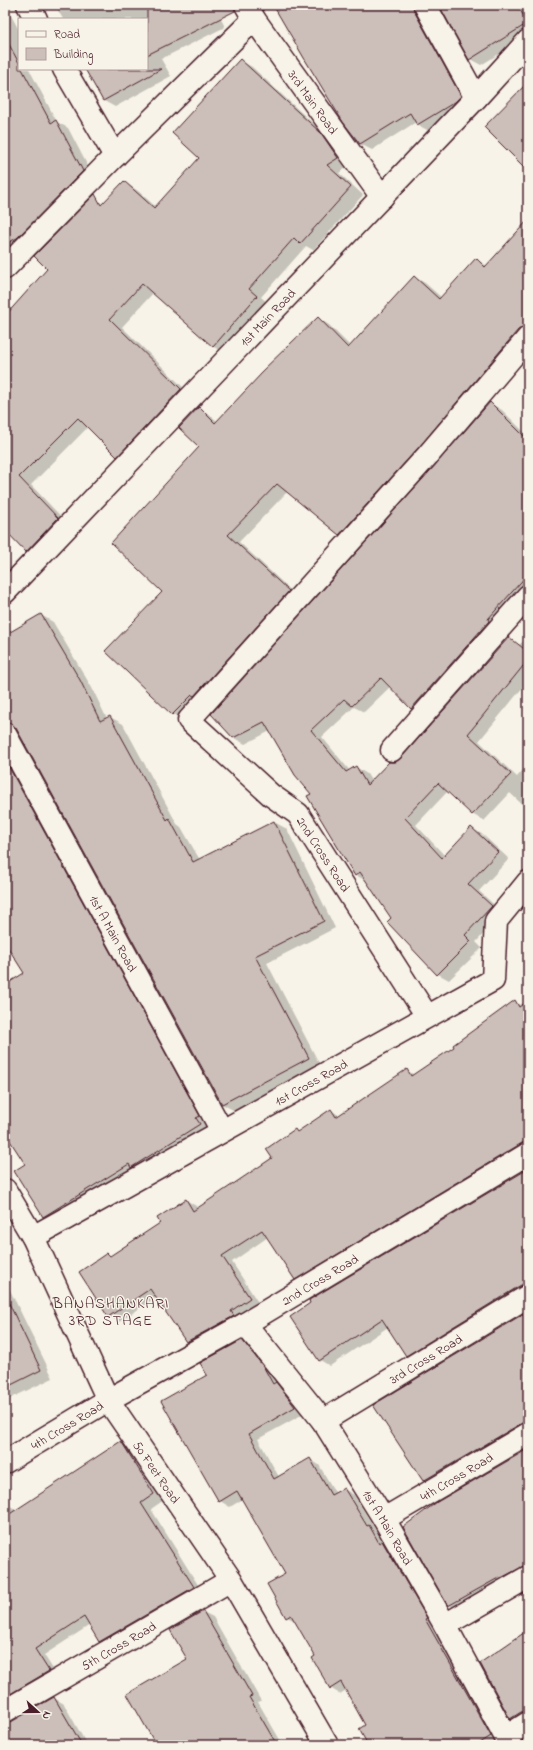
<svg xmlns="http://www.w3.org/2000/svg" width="533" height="1750" viewBox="0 0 533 1750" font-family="'Indie Flower',sans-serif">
	<rect width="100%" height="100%" fill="#f7f3e8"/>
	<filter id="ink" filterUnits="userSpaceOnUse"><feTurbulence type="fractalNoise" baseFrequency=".025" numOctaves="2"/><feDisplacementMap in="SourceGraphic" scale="8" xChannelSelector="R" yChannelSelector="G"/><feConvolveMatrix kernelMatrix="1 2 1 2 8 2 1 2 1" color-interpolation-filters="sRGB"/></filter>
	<g filter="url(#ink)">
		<path fill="#0003" d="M59,5H214L225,27L161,59L171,76L115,107L104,101L86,69H147V19H63L56,7Z
			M290,5H425L471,103L467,108L429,131L418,125L416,122L372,150L360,144Z
			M440,5H523L528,13V36L481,65L470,59Z
			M5,8L8,10L19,30V69H29L57,122L68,128L94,178L5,257Z
			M240,60L252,67L333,142L350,165L339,173L363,195L313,250L306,246L261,297L269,304L226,354L214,347L153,293L122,327L193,397L130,463L117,456L88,427L31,485L70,526L39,558L27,551L5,528V319L126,183L138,191L156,207L200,158Z
			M528,222V339L351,541L339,534L288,491L239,542L299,598L184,721L173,714L107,651L164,591L200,447L199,408L210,415L217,421L318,318L329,325L351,347L414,277L425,283L442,298L476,259L487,266Z
			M490,403L502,410L528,436V593L422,714L411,707L391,686L364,712L354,707L322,737L350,771L356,767L367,774L372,782L402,759L445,711L528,637V681L479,741L517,777L528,764V810L510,793L484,821L472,814L448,791L416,825L445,856L472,828L483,835L509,859L479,891L503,913L476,942L482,948L449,980L438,974L392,918L367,881L355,875L312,794L270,731L245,744L234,738L438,464Z
			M41,615L53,622L92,688L107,719L110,717L123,724L177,824L181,827L200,860L274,822L287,829L335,928L267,963L320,1065L235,1111L222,1104L5,701V636Z
			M5,747L212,1132L57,1224L44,1216L26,1164L5,1131V987L25,973L5,941Z
			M515,1002L522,1006L528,1002V1151L305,1285L295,1279L268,1237L232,1262L259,1304L197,1347L187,1342L157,1297L119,1322L109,1316L107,1254L112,1256L161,1223L186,1200L196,1206L198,1209L274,1158L295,1130L299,1133L331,1110L340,1116L407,1071L415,1075L456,1047Z
			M528,1170V1293L417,1361L407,1355L388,1327L330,1366L320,1360Z
			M5,1280L53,1378L5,1401Z
			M528,1312V1431L434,1486L424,1481L374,1406Z
			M242,1341L252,1347L272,1373L280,1386L286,1389L305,1413L258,1439L279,1477L310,1459L319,1465L336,1494L344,1489L354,1495L375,1529L379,1532L502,1745H405L346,1690L340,1694L330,1688L316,1656L297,1622L287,1617L286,1574L243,1499L230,1507L220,1501L209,1375Z
			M121,1442L131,1448L164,1500L151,1509L203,1593L111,1647L100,1641L90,1625L44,1655L58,1677L5,1700V1509L10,1506L17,1510Z
			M528,1450V1574L459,1611L449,1605Z
			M203,1612L213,1617L261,1701L258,1702L283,1745H157L189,1660Z
			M528,1622V1721L521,1724L511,1719L481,1663L528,1631L524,1625Z
			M54,1698L64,1704L87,1745H25Z
			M528,1738V1745H522L523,1742Z"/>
		<path fill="#ccbfb9" stroke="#4a1f2b" d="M147,5H234L235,11L147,55Z
			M273,5H413L414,11L461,96L455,102L417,125L410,113L360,144L343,122L304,58Z
			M439,5H517L528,23L469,60Z
			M5,37L19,63V69H22L51,123L56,120L83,171L17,238L5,244Z
			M240,59L321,133L338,158L327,165L351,187L300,244L294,238L249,289L257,296L213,347L142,284L110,319L181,389L117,457L78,418L19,477L58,518L26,552L5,530V316L47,269L34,256L95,194L101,205L124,181L154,208L199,158L172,133Z
			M85,69H161L103,101Z
			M528,82V171L484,127Z
			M528,220V324L518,330L419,447L339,535L277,484L228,535L289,591L194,696L192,695L172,715L105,651L162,592L111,543L199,447L179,428L199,407L215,423L262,373L261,372L318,317L348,348L414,276L439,299L476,258L485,267Z
			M490,402L528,440V574L488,619L489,621L411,709L381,678L352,706L344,699L311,730L346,772L356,766L367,785L389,762H396L401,758L509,637L528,652V660L468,734L511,774L472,815L438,783L405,818L442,858L471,827L498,852L468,884L492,906L465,935L471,941L437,975L387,922L391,918L360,872L355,876L307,796L311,794L295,775L264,722L233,738L211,714L437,463Z
			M41,614L80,680L100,721L110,716L167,820L169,818L193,862L274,821L324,921L255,956L309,1058L222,1104L16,728L11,723L5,722V635Z
			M5,760L200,1116L196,1118L200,1124L132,1167L131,1168L129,1164L43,1217L14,1171L25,1164L5,1133V985L24,973L5,943Z
			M515,1000L519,1007L528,1001V1142L522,1143L295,1280L262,1230L222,1256L250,1298L231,1311L234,1316L186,1342L150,1289L108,1317L79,1272L107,1253L110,1256L160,1223L157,1218L186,1199L193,1211L272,1158L266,1149L295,1129L297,1132L331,1109L336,1117L407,1069L411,1076L454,1047L453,1045Z
			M528,1169V1284L521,1285L406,1356L382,1319L319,1361L290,1317L310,1303L309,1300Z
			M5,1295L41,1370L5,1388Z
			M528,1311V1422L522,1423L423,1481L373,1405Z
			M242,1340L263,1366L273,1384L276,1382L295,1407L249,1434L274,1479L310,1458L331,1495L344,1488L367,1526L369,1525L379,1543L382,1541L427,1618L425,1619L491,1736L477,1745H368L359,1729L365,1725L341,1682L330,1689L312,1658L315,1656L291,1615L286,1618L267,1584L285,1574L237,1491L219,1502L161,1401L207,1375L200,1363Z
			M121,1441L154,1494L141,1503L194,1587L99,1642L84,1617L35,1649L49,1671L5,1697V1517Z
			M528,1449V1564L501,1578L500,1577L448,1606L403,1527L437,1502Z
			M203,1611L252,1696L249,1697L277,1745H156L127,1694L187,1659L170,1630Z
			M528,1630V1711L521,1712L510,1719L480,1663Z
			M54,1697L82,1745H5V1723L11,1722Z"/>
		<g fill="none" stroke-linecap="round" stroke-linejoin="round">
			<g stroke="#4a1f2b" stroke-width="25">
				<g id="minor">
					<path d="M28,5L36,19"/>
					<path id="s1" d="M246,5L254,19L382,197"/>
					<path d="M425,5L476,98"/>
					<path d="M64,69L115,156"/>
					<path d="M5,268L115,156L254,19"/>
					<path id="s2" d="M5,592L476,98L528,41"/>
					<path id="s3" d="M5,734L222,1131"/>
					<path d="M392,750L528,596"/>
					<path d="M427,1016L298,814L271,795L189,720L428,455L528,338"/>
					<path id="s4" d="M5,1190L33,1237L108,1400L231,1580L327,1745"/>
					<path id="s5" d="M33,1237L493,980L496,921L528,882"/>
					<path id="s6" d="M245,1324L323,1421L384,1519L445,1625L510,1745"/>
					<path id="s7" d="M323,1421L528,1296"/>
					<path id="s8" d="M5,1462L108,1400L245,1324L528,1154"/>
					<path id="s9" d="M384,1519L528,1434"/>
					<path d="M445,1625L528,1577"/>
					<path id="s10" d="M5,1711L231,1580"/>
					<path d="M506,1737L528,1723"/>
				</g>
			</g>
			<use href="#minor" stroke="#f7f3e8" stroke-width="22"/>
		</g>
	</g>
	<g text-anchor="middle" stroke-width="3" stroke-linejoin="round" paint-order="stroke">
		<g font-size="13" fill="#4a1f2b" stroke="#f7f3e8">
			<text dy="5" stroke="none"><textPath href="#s1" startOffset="118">3rd Main Road</textPath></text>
			<text dy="5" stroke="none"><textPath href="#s2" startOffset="380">1st Main Road</textPath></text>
			<text transform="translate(324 854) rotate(57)" y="5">2nd Cross Road</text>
			<text dy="5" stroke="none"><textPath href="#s3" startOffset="227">1st A Main Road</textPath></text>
			<text dy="5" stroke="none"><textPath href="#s5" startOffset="318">1st Cross Road</textPath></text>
			<text dy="5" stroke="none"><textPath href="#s8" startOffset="364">2nd Cross Road</textPath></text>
			<text dy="5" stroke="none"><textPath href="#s7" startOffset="120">3rd Cross Road</textPath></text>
			<text dy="5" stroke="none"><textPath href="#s8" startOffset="72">4th Cross Road</textPath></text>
			<text dy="5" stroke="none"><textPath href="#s4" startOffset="321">50 Feet Road</textPath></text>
			<text dy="5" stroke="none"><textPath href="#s9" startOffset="84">4th Cross Road</textPath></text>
			<text dy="5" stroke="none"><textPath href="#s6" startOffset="249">1st A Main Road</textPath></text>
			<text dy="5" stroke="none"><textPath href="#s10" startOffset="131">5th Cross Road</textPath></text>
		</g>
		<g font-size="15" letter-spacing="1" fill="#4a1f2b" stroke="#f7f3e8">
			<text x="111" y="1308">BANASHANKARI<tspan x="111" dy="17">3RD STAGE</tspan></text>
		</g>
	</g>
	<rect width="533" height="1750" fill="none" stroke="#f7f3e8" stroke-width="20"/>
	<rect x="10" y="10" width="513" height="1730" fill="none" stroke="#4a1f2b" stroke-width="1.5" filter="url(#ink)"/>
	<rect x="18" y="18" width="130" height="52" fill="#f7f3e8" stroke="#b29e9c"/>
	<rect x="26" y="31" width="20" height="6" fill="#f7f3e8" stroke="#b29e9c"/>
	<text x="54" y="38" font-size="12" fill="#4a1f2b">Road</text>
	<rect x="26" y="48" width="20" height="12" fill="#ccbfb9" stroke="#b29e9c"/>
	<text x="54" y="58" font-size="12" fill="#4a1f2b">Building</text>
	<g transform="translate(38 1712) rotate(111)" stroke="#f7f3e8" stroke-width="3" paint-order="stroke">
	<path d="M0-3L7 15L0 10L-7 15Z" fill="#4a1f2b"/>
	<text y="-6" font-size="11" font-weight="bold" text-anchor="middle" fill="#4a1f2b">N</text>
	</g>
</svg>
